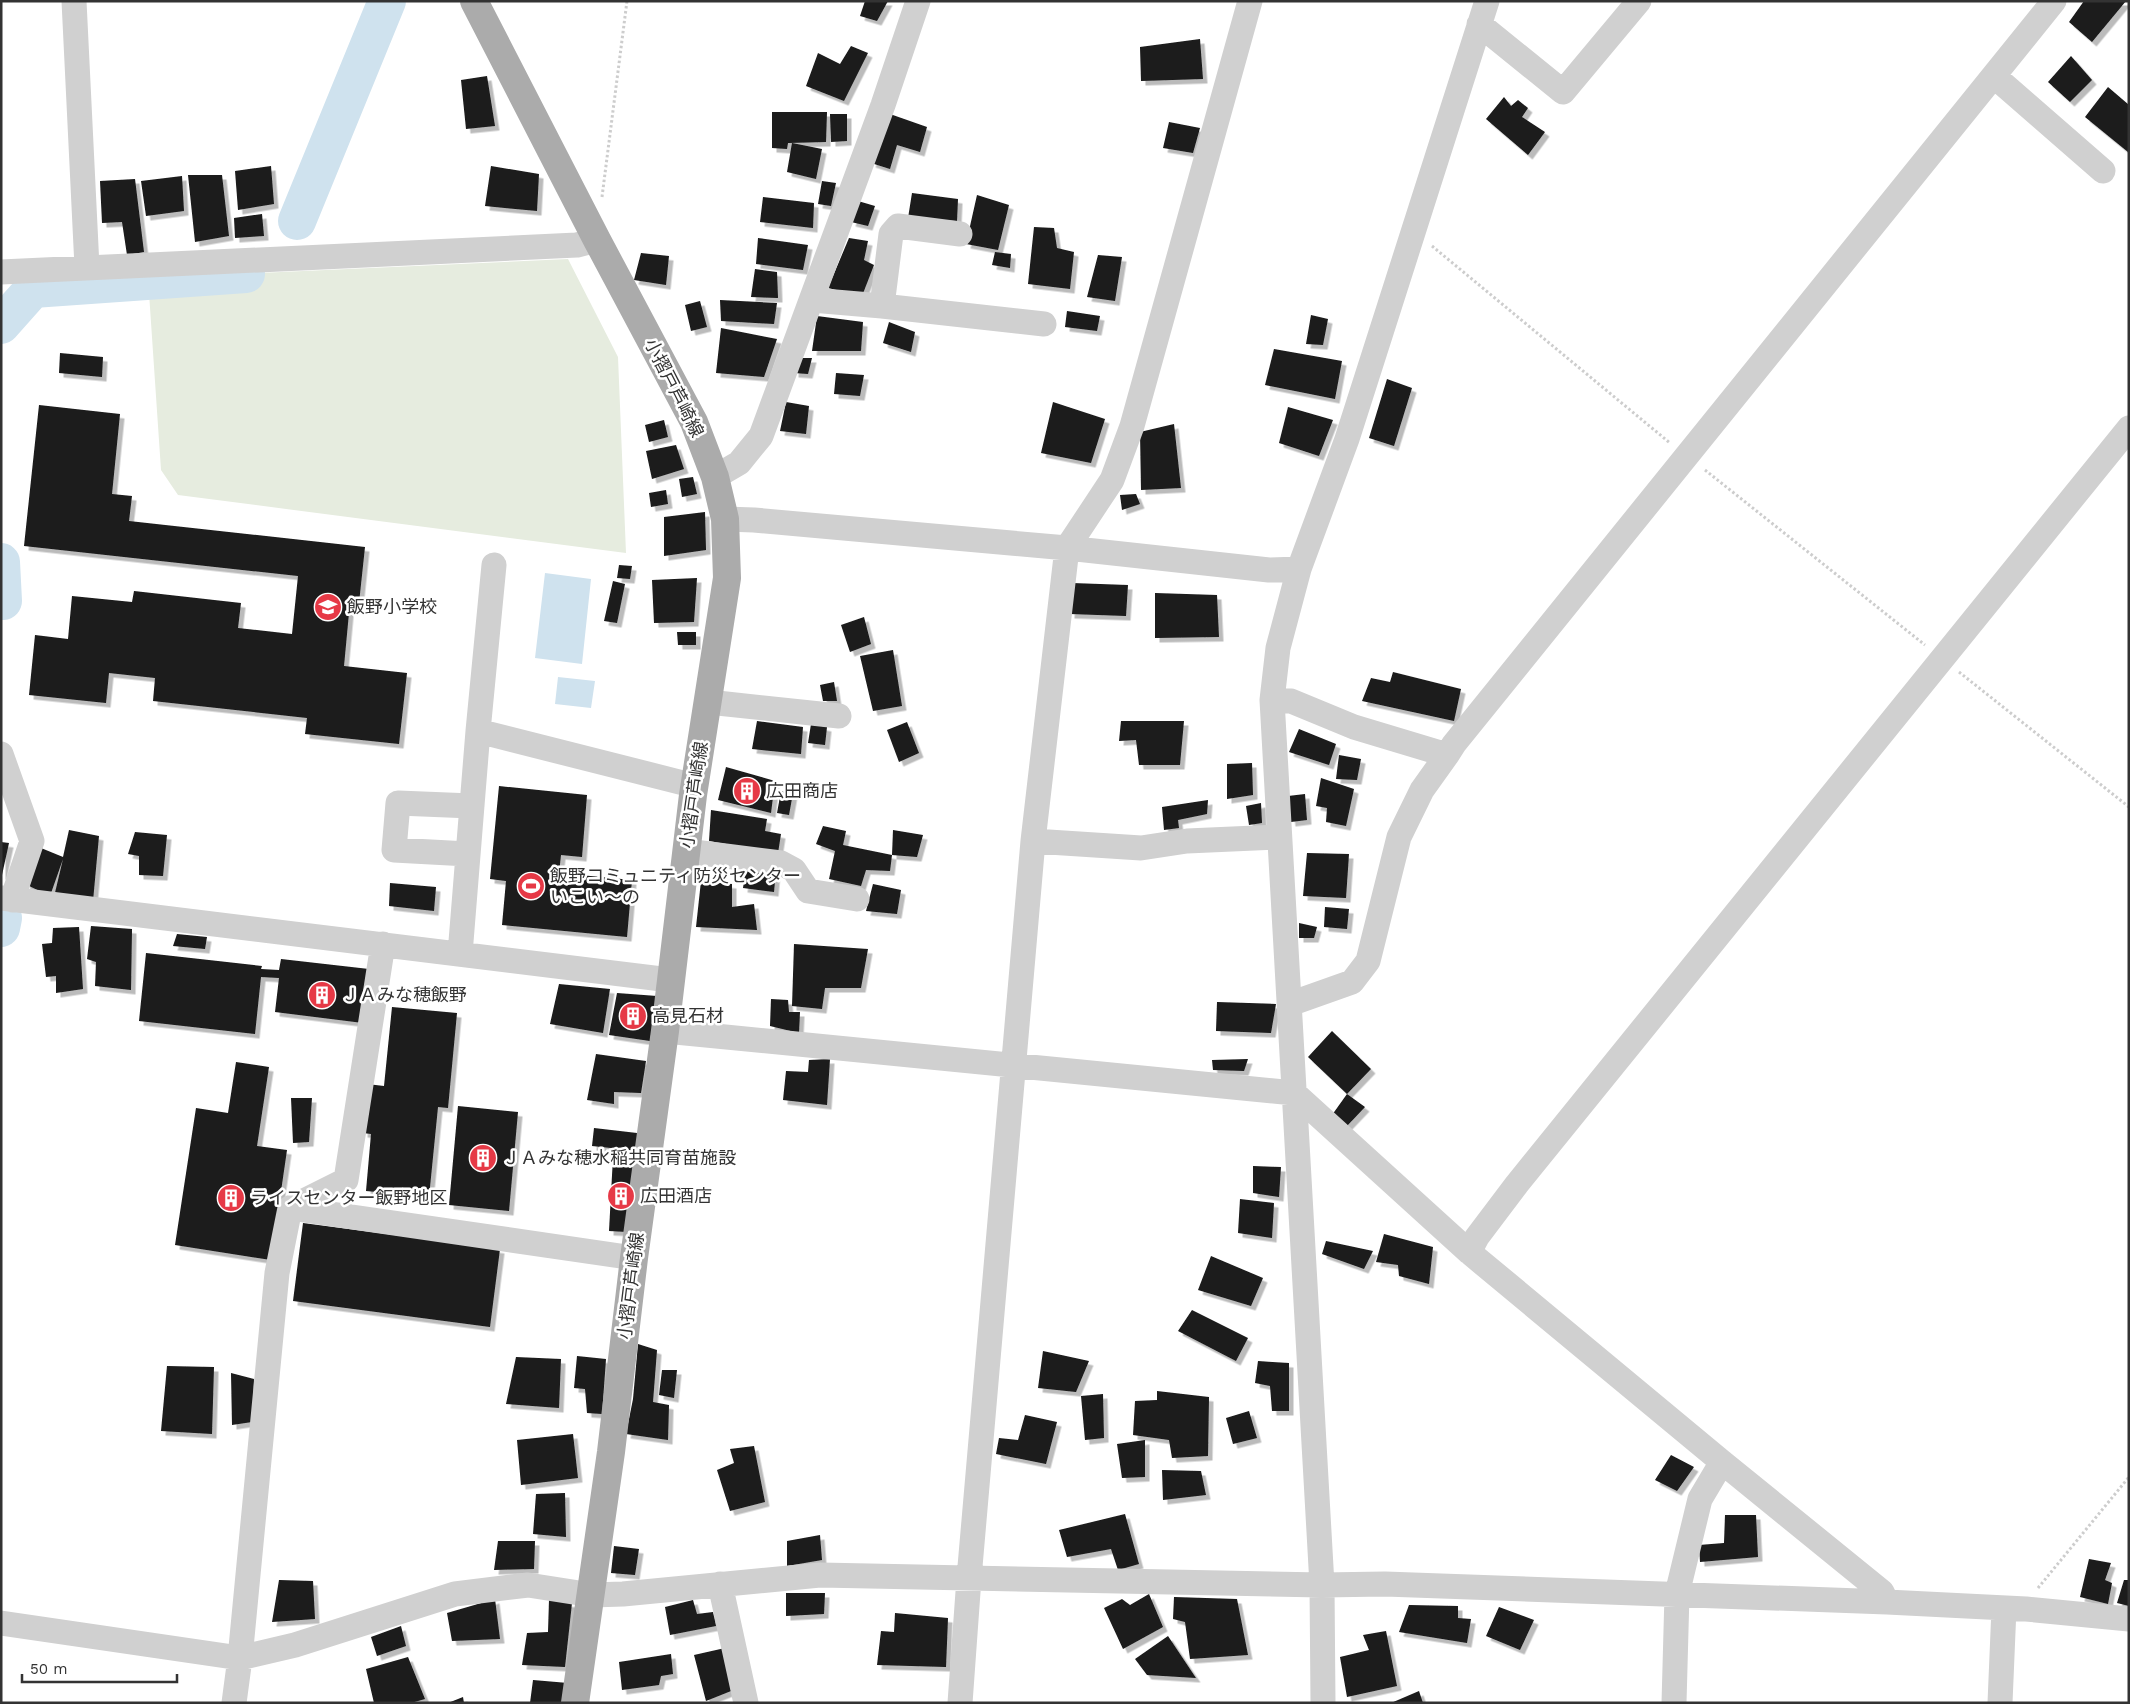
<svg xmlns="http://www.w3.org/2000/svg" width="2130" height="1704" viewBox="0 0 2130 1704" font-family="'Work Sans','Noto Sans JP',sans-serif">
	<defs>
		<filter id="shadow"><feDropShadow dx="4.5" dy="4.5" stdDeviation="0" flood-color="#0004"/></filter>
	</defs>
	<rect width="100%" height="100%" fill="#fff"/>
	<path fill="#e6ecdf" d="M568,259L618,357L626,553L178,495L161,470L149,293L248,292L259,273Z"/>
	<path fill="#cfe2ee" d="M545,573L591,579L582,664L535,658Z
		M558,677L595,681L591,708L555,704Z"/>
	<g fill="none" stroke-linecap="round" stroke-linejoin="round">
		<path stroke="#cfe2ee" stroke-width="38" d="M297,221L387,1
			M1,325L33,289L246,274
			M1,562L3,601
			M1,928L3,918"/>
	</g>
	<path fill="#1a1a1a" filter="url(#shadow)" d="M865,1H888L877,21L860,16Z
		M2084,1H2126L2092,42L2069,22Z
		M1200,39L1203,79L1141,81L1140,47Z
		M851,46L868,53L844,101L806,86L818,53L840,64Z
		M2071,56L2092,80L2070,102L2048,82Z
		M487,76L495,126L466,129L461,80Z
		M2108,87L2129,105L2128,152L2085,117Z
		M1504,97L1511,106L1518,100L1528,108L1522,117L1545,132L1528,155L1486,119Z
		M772,112H827L826,142L788,143L787,149L772,148Z
		M830,114H847V141L831,142Z
		M890,114L927,127L920,152L897,145L890,169L871,163Z
		M1169,122L1200,128L1193,153L1163,148Z
		M792,143L822,149L816,179L787,172Z
		M271,166L274,204L238,210L235,171Z
		M491,166L539,174L537,211L485,206Z
		M188,175H222L229,236L195,242Z
		M182,176L184,211L146,216L141,181Z
		M135,179L144,252L127,255L122,222L102,223L100,181Z
		M822,181L836,183L831,206L818,204Z
		M912,193L958,199L957,221L908,218Z
		M977,195L1009,205L998,250L966,244Z
		M763,197L814,203L813,228L760,222Z
		M858,201L875,206L868,226L851,222Z
		M262,214L264,236L235,238L234,218Z
		M1034,227L1054,228L1057,248L1074,252L1070,289L1028,284Z
		M758,238L808,245L803,270L756,264Z
		M849,238L868,241L864,260L874,265L862,296L828,288Z
		M995,252L1011,254L1010,268L992,265Z
		M641,253L669,256L666,285L634,280Z
		M1098,255L1122,257L1115,301L1087,297Z
		M755,269L777,272L778,298L751,297Z
		M720,300L777,303L774,324L721,321Z
		M700,301L707,327L691,331L685,305Z
		M1067,311L1100,316L1097,331L1065,327Z
		M1311,315L1328,319L1323,345L1306,344Z
		M817,316L863,322L861,351H812Z
		M889,322L915,332L911,352L883,343Z
		M721,328L777,339L764,377L716,373Z
		M1274,349L1342,361L1335,399L1265,385Z
		M60,353L103,357L102,377L59,373Z
		M795,358H812L808,374L794,373Z
		M836,373L864,375L860,396L834,394Z
		M1387,379L1412,388L1394,446L1369,438Z
		M786,402L809,406L806,434L780,431Z
		M1053,402L1105,419L1091,463L1041,453Z
		M39,405L120,414L112,494L132,496L129,521L365,547L359,603L350,602L344,666L407,673L399,744L305,734L307,718L153,701L155,678L109,673L106,703L29,695L35,635L68,639L72,596L132,602L134,591L241,603L238,628L292,634L298,576L24,546Z
		M1288,407L1333,420L1319,456L1279,443Z
		M664,420L668,437L649,442L645,425Z
		M1174,424L1181,488L1141,490L1140,432Z
		M676,445L684,469L652,479L646,451Z
		M693,477L697,494L682,497L679,479Z
		M666,490L668,504L651,507L649,493Z
		M1136,494L1140,504L1122,510L1120,495Z
		M705,512L706,550L664,556V517Z
		M619,565L632,566L630,579L617,578Z
		M697,578L694,622L654,623L652,580Z
		M613,581L625,584L617,623L604,621Z
		M1072,583L1128,585L1126,616L1070,614Z
		M1155,593L1217,595L1219,637L1155,638Z
		M864,617L871,644L850,652L841,625Z
		M677,632H696V645H678Z
		M893,650L902,706L873,711L860,656Z
		M1393,672L1461,689L1454,721L1362,701L1371,678L1390,682Z
		M834,682L837,701H823L820,685Z
		M757,721L803,727L801,754L752,749Z
		M1121,721H1184L1180,765H1139L1136,740L1119,741Z
		M907,722L919,753L899,762L887,730Z
		M811,724L827,727L825,745L808,743Z
		M1299,729L1336,744L1329,765L1289,752Z
		M1339,755L1361,759L1357,780L1336,779Z
		M1252,763L1253,795L1227,799V764Z
		M726,767L775,781L771,813L718,800Z
		M1321,778L1354,789L1346,826L1326,822L1327,808L1316,806Z
		M499,786L587,795L582,857L561,855L559,873L632,880L627,937L502,925L506,881L490,879Z
		M781,791L793,793L789,815L777,813Z
		M1305,794L1307,820L1291,822L1288,796Z
		M1208,800L1207,814L1178,820L1179,828L1164,830L1162,807Z
		M1261,803L1262,823L1249,825L1246,806Z
		M711,810L767,819L765,831L781,834L778,853L709,841Z
		M823,826L846,831L843,845L892,855L890,871L866,870L861,886L829,879L835,851L816,844Z
		M69,830L99,836L93,901L54,897L63,859L50,896L25,884L41,848L63,857Z
		M893,830L923,835L917,857L892,855Z
		M135,832L167,835L163,876L139,875V856L128,854Z
		M1,842L9,843L2,875H1Z
		M1307,853L1349,854L1346,898L1303,896Z
		M746,867L776,870L774,892L743,888Z
		M701,881L732,884V907L754,904L757,930L696,927Z
		M390,883L436,887L434,911L389,906Z
		M873,884L901,890L897,914L866,911Z
		M1325,907L1349,909L1347,929L1324,927Z
		M1299,923L1317,927L1314,938H1299Z
		M91,926L132,929L131,990L95,986L96,962L87,959Z
		M79,927L83,989L56,993V976L46,977L42,944L52,943L53,928Z
		M177,934L207,937L205,949L173,946Z
		M794,944L868,949L861,988H825L822,1009L792,1006Z
		M146,953L262,966L261,969L279,970L281,959L369,969L363,1023L275,1012L279,978L261,977L255,1034L139,1021Z
		M559,984L610,989L603,1033L550,1024Z
		M617,993L657,996L650,1041L609,1035Z
		M771,999L788,1000L789,1012H800L799,1033L770,1026Z
		M1217,1002L1276,1004L1271,1033L1216,1031Z
		M392,1007L457,1013L448,1108L438,1107L429,1197L366,1191L371,1134L363,1133L367,1084L384,1086Z
		M1332,1031L1371,1069L1347,1094L1308,1057Z
		M596,1054L646,1061L641,1093L614,1092V1104L587,1100Z
		M830,1059L827,1105L783,1100L786,1071L808,1072L809,1060Z
		M1248,1059L1244,1071L1213,1070L1212,1060Z
		M236,1062L269,1067L257,1146L287,1150L271,1260L175,1245L196,1108L228,1113Z
		M1347,1094L1365,1107L1346,1127L1332,1115Z
		M291,1098H312L309,1142L293,1143Z
		M458,1106L518,1112L509,1211L449,1205Z
		M594,1128L637,1133L639,1151L592,1146Z
		M613,1157L637,1161L627,1232L609,1231Z
		M1253,1166L1281,1167L1279,1197L1253,1193Z
		M1240,1199L1274,1203L1272,1238L1238,1233Z
		M303,1223L500,1249L490,1327L293,1301Z
		M1384,1234L1433,1247L1429,1284L1399,1276L1398,1265L1376,1262Z
		M1326,1241L1373,1251L1364,1269L1322,1254Z
		M1211,1256L1263,1278L1251,1306L1198,1290Z
		M1192,1310L1248,1338L1236,1361L1178,1331Z
		M638,1344L657,1350L653,1402L669,1405L668,1440L626,1434L633,1399Z
		M1043,1351L1089,1361L1076,1392L1038,1388Z
		M577,1356L606,1359L602,1414L587,1413L585,1389L574,1388Z
		M516,1357L561,1359L559,1408L506,1404Z
		M1258,1361L1289,1363V1411H1272L1270,1386L1255,1383Z
		M167,1366L214,1367L212,1434L161,1431Z
		M662,1370H677L674,1398L659,1395Z
		M231,1373L254,1379L252,1422L232,1425Z
		M1157,1391L1209,1397L1208,1456L1172,1458L1169,1440L1133,1435L1135,1401L1157,1400Z
		M1103,1394L1104,1438L1085,1440L1081,1396Z
		M1249,1411L1257,1438L1233,1444L1226,1418Z
		M1025,1415L1057,1422L1046,1464L996,1454L999,1438L1018,1440Z
		M573,1434L578,1478L521,1485L517,1440Z
		M1145,1440V1477L1122,1478L1117,1444Z
		M754,1446L765,1502L730,1511L717,1470L734,1463L730,1449Z
		M1671,1455L1694,1467L1677,1491L1655,1480Z
		M1162,1470L1201,1471L1206,1495L1163,1500Z
		M565,1493L566,1537L533,1534L536,1494Z
		M1125,1514L1139,1564L1118,1570L1111,1549L1067,1557L1059,1530Z
		M1725,1515H1756L1758,1557L1700,1562L1699,1545L1724,1543Z
		M820,1535L822,1560L787,1566V1541Z
		M498,1541H535L534,1569L494,1570Z
		M614,1546L639,1549L635,1575L611,1573Z
		M2089,1559L2111,1563L2105,1580L2112,1583L2108,1604L2080,1597Z
		M279,1580L313,1581L315,1619L272,1622Z
		M2124,1580H2129V1606L2117,1603Z
		M786,1593H825L824,1614L786,1616Z
		M1149,1594L1163,1627L1123,1649L1104,1608L1122,1599L1130,1605Z
		M1174,1597L1237,1599L1248,1655L1190,1659L1185,1622L1173,1619Z
		M495,1599L500,1639L452,1641L447,1613Z
		M549,1600L572,1603L565,1667L522,1665L527,1633L548,1632Z
		M693,1600L697,1614L713,1612L716,1626L670,1635L665,1607Z
		M1409,1605L1458,1606V1618L1471,1619L1467,1643L1399,1632Z
		M1499,1607L1534,1620L1520,1650L1486,1636Z
		M895,1613L948,1618L946,1667L877,1665L881,1631L894,1632Z
		M401,1626L406,1646L377,1656L371,1637Z
		M1386,1631L1397,1686L1347,1697L1340,1657L1369,1650L1363,1635Z
		M1168,1636L1196,1678L1147,1675L1135,1659Z
		M725,1648L731,1691L706,1701L694,1655Z
		M671,1654L673,1674L661,1676L659,1685L622,1690L619,1662Z
		M408,1657L425,1699L411,1703H374L366,1669Z
		M533,1680L568,1683V1703H530Z
		M1419,1691L1423,1703H1391Z
		M463,1697L464,1703H448Z"/>
	<g fill="none" stroke-linecap="round" stroke-linejoin="round">
		<path stroke="#cdcdcd" stroke-width="3" stroke-dasharray="2.5 2.5" stroke-linecap="butt" d="M602,197L627,1
			M1432,246L1670,443
			M1705,470L1925,645
			M1959,672L2129,807
			M2038,1588L2129,1477"/>
		<path stroke="#d0d0d0" stroke-width="25" d="M74,1L87,267
			M1479,24L1563,92L1639,1
			M1994,76L2103,171
			M1,272L577,245L597,240
			M812,300L882,306L891,234L898,226L960,234
			M882,306L1044,324
			M715,477L739,463L761,436L883,105L918,1
			M725,519L754,520L1067,548L1269,570L1299,569
			M494,565L478,731L695,786
			M1272,700L1291,701L1354,727L1447,755L1454,744L2054,1
			M708,702L839,716
			M1,754L32,841L12,900
			M1033,841L1141,848L1187,841L1279,837
			M686,851L781,863L794,870L808,891L857,899
			M468,854L394,850L398,803L472,806
			M1,898L670,980
			M460,954L478,731
			M1290,1004L1352,982L1368,961L1399,837L1422,790L1447,755
			M665,1031L1294,1093L1469,1252L1722,1462L1882,1592L1887,1602
			M290,1208L346,1180L383,944
			M1469,1252L1477,1237L1517,1184L2129,428
			M720,1584L746,1703
			M1,1623L240,1658L295,1645L455,1594L528,1585L592,1595L623,1594L820,1575L1322,1585L1385,1584L1887,1602L2026,1609L2129,1619
			M234,1703L240,1658L277,1273L290,1208L634,1258
			M960,1703L969,1578L1033,841L1067,548L1112,480L1132,426L1250,1
			M1323,1703L1322,1585L1272,700L1278,648L1299,569L1347,439L1487,1
			M1674,1703L1677,1594L1700,1499L1722,1462
			M2000,1703L2004,1608"/>
		<path stroke="#ababab" stroke-width="28" d="M474,1L597,240L694,422L715,477L725,519L727,578L693,795L665,1031L634,1258L611,1452L575,1703"/>
	</g>
	<defs>
		<g id="school-disc" transform="scale(1.4375)"><circle r="9.5" fill="#e63946" stroke="#fff"/><path d="M0-5L7-2L0 1L-7-2ZM-4 1L0 2.5L4 1V4Q0 6-4 4Z" fill="#fff"/></g>
		<g id="building-disc" transform="scale(1.4375)"><circle r="9.5" fill="#e63946" stroke="#fff"/><path d="M-4-6H4V6H1V3H-1V6H-4ZM-2.5-4.3h1.7v1.8h-1.7ZM.8-4.3h1.7v1.8H.8ZM-2.5-1h1.7V.8h-1.7ZM.8-1h1.7V.8H.8Z" fill="#fff"/></g>
		<g id="stadium-disc" transform="scale(1.4375)"><circle r="9.5" fill="#e63946" stroke="#fff"/><path d="M0-5a6.5 5 0 1 0 0 10a6.5 5 0 1 0 0-10ZM-3.5-1.8h7v3.6h-7Z" fill="#fff"/></g>
	</defs>
	<g fill-rule="evenodd">
		<use href="#school-disc" x="328" y="607"/>
		<use href="#building-disc" x="747" y="791"/>
		<use href="#stadium-disc" x="531" y="886"/>
		<use href="#building-disc" x="322" y="995"/>
		<use href="#building-disc" x="633" y="1016"/>
		<use href="#building-disc" x="483" y="1158"/>
		<use href="#building-disc" x="621" y="1196"/>
		<use href="#building-disc" x="231" y="1198"/>
	</g>
	<g text-anchor="middle" stroke-width="5" stroke-linejoin="round" paint-order="stroke">
		<g font-size="18" fill="#333" stroke="#fff">
			<text transform="translate(674 388) rotate(63)" y="6">小摺戸芦崎線</text>
			<text transform="translate(694 795) rotate(-82)" y="6">小摺戸芦崎線</text>
			<text transform="translate(631 1286) rotate(-83)" y="6">小摺戸芦崎線</text>
		</g>
		<g font-size="18" fill="#333" stroke="#fff" text-anchor="start">
			<text x="347" y="613">飯野小学校</text>
			<text x="766" y="797">広田商店</text>
			<text x="550" y="882">飯野コミュニティ防災センター<tspan x="550" dy="21">いこい～の</tspan></text>
			<text x="341" y="1001">ＪＡみな穂飯野</text>
			<text x="652" y="1022">高見石材</text>
			<text x="502" y="1164">ＪＡみな穂水稲共同育苗施設</text>
			<text x="640" y="1202">広田酒店</text>
			<text x="250" y="1204">ライスセンター飯野地区</text>
		</g>
	</g>
	<rect width="2130" height="1704" fill="none" stroke="#333333" stroke-width="5"/>
	<path d="M22 1674v8h155v-8" fill="none" stroke="#333333" stroke-width="2.5"/>
	<text x="30" y="1674" font-size="15" fill="#333333" stroke="#ffffff" stroke-width="4" paint-order="stroke">50 m</text>
</svg>
